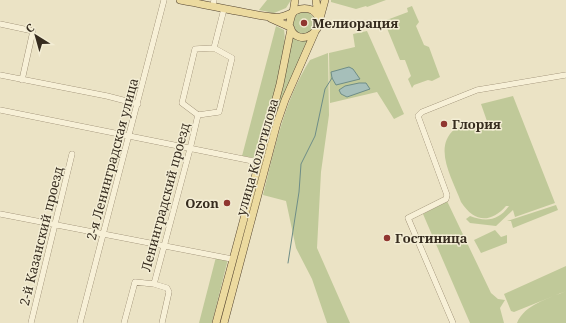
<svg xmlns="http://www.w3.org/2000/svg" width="566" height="323" viewBox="0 0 566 323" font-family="'Noto Serif',serif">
	<rect width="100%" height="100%" fill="#ebe3c5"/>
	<path fill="#c0c999" d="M267,0H291L286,8L274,13L259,10Z
		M331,0H386L367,7L366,6L356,9L331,2Z
		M412,6L419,22L416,26L424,45L429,47L440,77L432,81L428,80L414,85L412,88L408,79L411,76L405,60H400L384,21L408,12L407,8Z
		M293 23a11 11 0 1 1 22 0a11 11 0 1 1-22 0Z
		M276,26L284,30C289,56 264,130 256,158L242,156Z
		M367,31L404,114L394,119L377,92L330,103L329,53L355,47L353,34Z
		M291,37L301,40L309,39L296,69L231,287L228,286Z
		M328,53L329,115L321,172L317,248L350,323H327L312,279L296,248L286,201L263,195C275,148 284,101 310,60Z
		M513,96L555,203L515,217L513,210L496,226L470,223L466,219L470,216C486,222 498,221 509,206H506C490,224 474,222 461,202C453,180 432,147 455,129C463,122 472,125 481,129L488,124L481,104Z
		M447,201L491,293L498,299L505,300L500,308L504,323H470L423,214Z
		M556,205L558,210L513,228L511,221H507Z
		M495,230L501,237L507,235V243L481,253L474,240Z
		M216,257L228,259L212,323H199Z
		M566,266V291L514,312L511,311L504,294Z
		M566,291V323H517C525,304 548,299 566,291Z"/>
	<path fill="#a6bfba" stroke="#6e8d87" d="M349,67L353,69L360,79L336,85L332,78L331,72Z
		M359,83H366L370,89L347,97L341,94L339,90L345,86Z"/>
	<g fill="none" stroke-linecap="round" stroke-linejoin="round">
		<path stroke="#6e8d87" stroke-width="1" d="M288,263L299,192L301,164L315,136L325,89L332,78"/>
		<g stroke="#85755c" stroke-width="6">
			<path id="minor" d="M213,6L214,0
				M0,24L33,31L22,80
				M0,75L107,96L138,104
				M0,110L258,162
				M198,115L219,112L232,58L214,48
				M0,214L232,259
				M154,284L167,288L169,292L162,323
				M31,323L72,154
				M80,323L164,0
				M124,323L135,282L154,284L190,149L198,115L182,103L195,49L214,48L224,9
				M453,323L408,218L446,199L447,195L418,116L422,112L477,90L566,75"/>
		</g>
		<g stroke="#534330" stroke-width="8">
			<path id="major" d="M180,0C202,4 225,9 247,13C258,15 269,18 280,17C287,16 291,13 297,10C302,8 307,8 312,10C334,25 298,54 289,25L292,14
				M316,0L318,16
				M293,13L295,0
				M270,18L290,27
				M319,22L325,0
				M216,323L280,84L291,29
				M224,323L277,123L285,100L315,32"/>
		</g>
		<use href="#minor" stroke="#f7f0d7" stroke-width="5.5"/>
		<use href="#major" stroke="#ecda9f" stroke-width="7"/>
	</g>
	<g fill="#903630" stroke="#f3edd4" stroke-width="1.5">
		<circle cx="304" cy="23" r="4"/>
		<circle cx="444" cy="124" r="4"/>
		<circle cx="227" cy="203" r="4"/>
		<circle cx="387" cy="238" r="4"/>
	</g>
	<g text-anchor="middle" stroke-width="3" stroke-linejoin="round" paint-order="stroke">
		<g font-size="13" font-weight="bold" fill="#362c1f" stroke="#f3edd4" text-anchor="start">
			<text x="312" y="28">Мелиорация</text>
			<text x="452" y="129">Глория</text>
			<text x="219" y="208" text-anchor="end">Ozon</text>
			<text x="395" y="243">Гостиница</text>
		</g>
		<g font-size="13" fill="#362c1f" stroke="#f3edd4">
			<text transform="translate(257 157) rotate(-74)" y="5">улица Колотилова</text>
			<text transform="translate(112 159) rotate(-75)" y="5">2-я Ленинградская улица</text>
			<text transform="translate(165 197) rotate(-75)" y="5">Ленинградский проезд</text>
			<text transform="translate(41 236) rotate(-76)" y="5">2-й Казанский проезд</text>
		</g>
	</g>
	<g transform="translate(36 36) rotate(323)" stroke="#f3edd4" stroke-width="3" paint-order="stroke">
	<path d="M0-3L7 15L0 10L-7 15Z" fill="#362c1f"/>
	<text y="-6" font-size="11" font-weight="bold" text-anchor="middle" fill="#362c1f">С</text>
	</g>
</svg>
